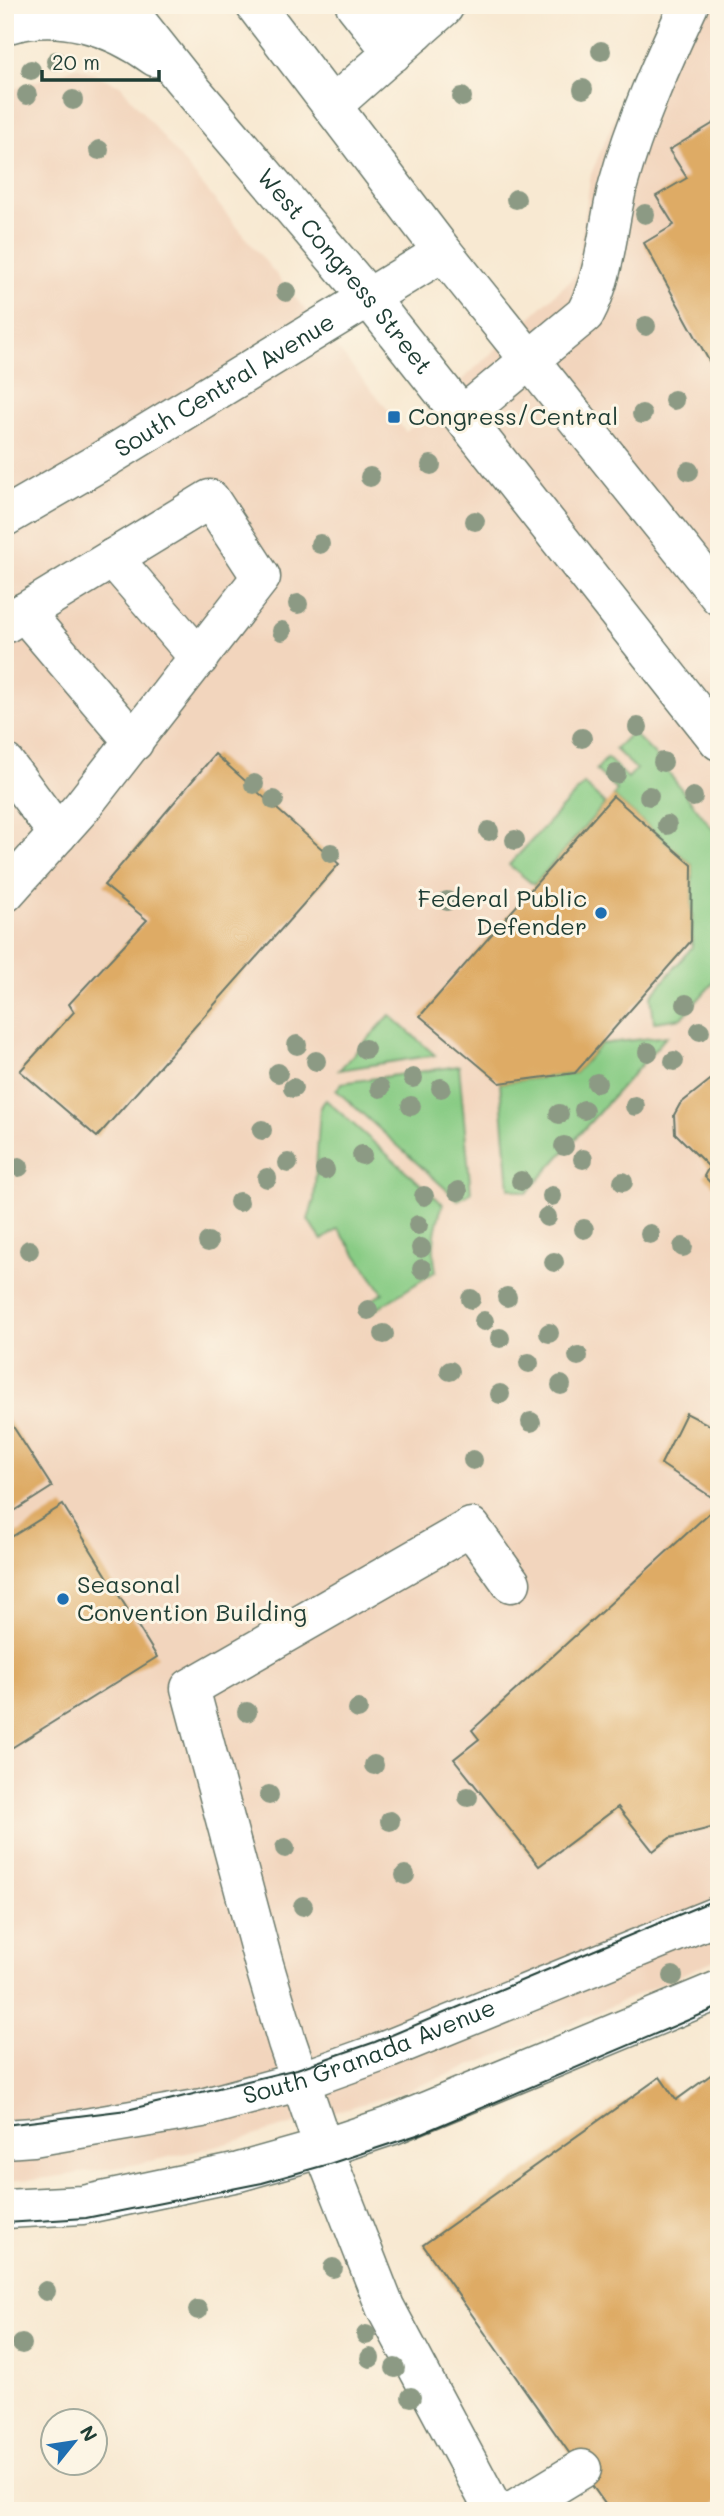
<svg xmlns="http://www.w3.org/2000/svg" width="724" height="2516" viewBox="0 0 724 2516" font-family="Mali,sans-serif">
	<rect width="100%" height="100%" fill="#fcf5e5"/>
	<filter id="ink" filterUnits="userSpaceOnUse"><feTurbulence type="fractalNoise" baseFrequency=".0143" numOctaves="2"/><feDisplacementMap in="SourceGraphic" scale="14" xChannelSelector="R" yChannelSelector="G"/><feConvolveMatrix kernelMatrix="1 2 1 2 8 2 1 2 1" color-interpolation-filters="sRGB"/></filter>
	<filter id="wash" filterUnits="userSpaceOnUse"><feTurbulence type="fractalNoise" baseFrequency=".00686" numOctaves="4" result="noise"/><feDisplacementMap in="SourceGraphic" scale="28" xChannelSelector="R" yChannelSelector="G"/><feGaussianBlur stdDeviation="1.57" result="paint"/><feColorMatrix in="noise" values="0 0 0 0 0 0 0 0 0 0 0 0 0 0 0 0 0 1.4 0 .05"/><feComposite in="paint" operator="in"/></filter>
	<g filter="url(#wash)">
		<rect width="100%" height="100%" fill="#f8e9d2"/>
		<path fill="#f2d5bd" d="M663,5H719V1958L517,2048L403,2092L215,2147L132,2165L48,2178L5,2181V92L77,67L120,85L406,432L576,275L591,174Z"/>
		<path fill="#89cc85" stroke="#54845c" stroke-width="2" d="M632,732L653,753L719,837V976L682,1018L654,1022L651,996L692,947V865L613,796L617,790L596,770L607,758L628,778L636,769L615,749Z
			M584,784L605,804L534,885L509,865Z
			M390,1015L435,1055L339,1070Z
			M667,1036L527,1193L509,1188L500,1083L575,1073L601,1044Z
			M459,1066L471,1193L458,1200L336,1090L342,1083Z
			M326,1100L443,1204C435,1227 431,1247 436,1271L369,1314L364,1312L363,1306L383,1293L338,1229L322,1240L308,1220L314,1200L320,1107Z"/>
		<g id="blocks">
			<path fill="#deab65" d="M719,120V379L644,243L674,225L656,196L687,178L669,150Z
				M215,754L339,864L97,1137L20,1071L74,1012L69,1004L147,920L104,885Z
				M613,796L692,865L691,941L575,1073L500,1083L420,1016Z
				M719,1073V1192L704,1176L709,1167L675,1133L674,1115L680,1104Z
				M719,1410V1502L661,1464L686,1413L711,1426Z
				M5,1414L52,1487L5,1517Z
				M719,1504V1826L670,1838L653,1851L618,1807L539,1866L454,1759L479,1739L472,1730Z
				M63,1505L157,1657L5,1752V1541Z
				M719,2069V2501L705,2511H610L423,2245L660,2077L676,2100Z"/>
		</g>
	</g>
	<g filter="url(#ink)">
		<use href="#blocks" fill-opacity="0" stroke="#6b796b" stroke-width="2"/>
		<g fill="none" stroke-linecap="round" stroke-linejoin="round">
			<g stroke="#6b796b" stroke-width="41">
				<g id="minor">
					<path d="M355,5L393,53"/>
					<path d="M394,5L416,32"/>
					<path d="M332,106L444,7L442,5"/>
					<path d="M463,415L585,314C606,275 607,228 618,185C635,123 662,63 689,5"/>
					<path id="s1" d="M5,517L98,463L443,252"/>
					<path d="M113,558L199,658"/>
					<path d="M24,612L134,742"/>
					<path d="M5,624L210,499L261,577L81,808L5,893"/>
					<path d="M5,763L58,834"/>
					<path id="s2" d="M5,2139L33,2137L202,2108L301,2081L379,2053L719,1915"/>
					<path d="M5,2209L83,2205L239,2172L324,2148L393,2125L719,1990"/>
					<path d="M494,2511L385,2307L329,2164L287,2042L263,1961L190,1688L471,1527L511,1583"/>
					<path d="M513,2511L582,2469"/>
				</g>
			</g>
			<g stroke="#6b796b" stroke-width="41">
				<g id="major">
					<path id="s3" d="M124,5L182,78L369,298L719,741"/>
					<path d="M255,5L443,252L719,596"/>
					<path d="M5,25C58,8 111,25 155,57"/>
				</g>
			</g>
			<use href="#minor" stroke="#fff" stroke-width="38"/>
			<use href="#major" stroke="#fff" stroke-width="38"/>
			<path stroke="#1f3d34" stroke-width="2" d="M5,2125L127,2110L297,2069L375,2042L719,1898
				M5,2223L86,2218L262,2183L329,2164L420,2134L719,2007"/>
		</g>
		<g fill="#8c9a84">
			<circle cx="601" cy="51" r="10"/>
			<circle cx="56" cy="61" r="10"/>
			<circle cx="31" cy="70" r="10"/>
			<circle cx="583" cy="89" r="10"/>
			<circle cx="27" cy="95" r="10"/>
			<circle cx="462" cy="97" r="10"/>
			<circle cx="73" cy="100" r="10"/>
			<circle cx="99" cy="150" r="10"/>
			<circle cx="516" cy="199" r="10"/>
			<circle cx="645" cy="214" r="10"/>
			<circle cx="286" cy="292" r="10"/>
			<circle cx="646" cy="326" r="10"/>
			<circle cx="674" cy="400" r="10"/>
			<circle cx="642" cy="414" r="10"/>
			<circle cx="431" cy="465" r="10"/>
			<circle cx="689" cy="471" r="10"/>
			<circle cx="370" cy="477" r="10"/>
			<circle cx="475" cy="521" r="10"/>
			<circle cx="320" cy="544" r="10"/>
			<circle cx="298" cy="604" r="10"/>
			<circle cx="282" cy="631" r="10"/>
			<circle cx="638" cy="727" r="10"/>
			<circle cx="582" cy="738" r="10"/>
			<circle cx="663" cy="762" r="10"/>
			<circle cx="616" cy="774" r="10"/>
			<circle cx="254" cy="784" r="10"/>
			<circle cx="649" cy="796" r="10"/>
			<circle cx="693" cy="797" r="10"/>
			<circle cx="274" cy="800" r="10"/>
			<circle cx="667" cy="825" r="10"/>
			<circle cx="489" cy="831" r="10"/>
			<circle cx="515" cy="840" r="10"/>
			<circle cx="331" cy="853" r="10"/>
			<circle cx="447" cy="901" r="10"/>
			<circle cx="686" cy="1004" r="10"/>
			<circle cx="700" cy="1031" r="10"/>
			<circle cx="297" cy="1045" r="10"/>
			<circle cx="365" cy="1049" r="10"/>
			<circle cx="648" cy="1052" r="10"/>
			<circle cx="316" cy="1061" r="10"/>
			<circle cx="674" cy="1061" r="10"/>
			<circle cx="278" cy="1073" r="10"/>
			<circle cx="413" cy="1078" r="10"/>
			<circle cx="597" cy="1083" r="10"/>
			<circle cx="293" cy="1088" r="10"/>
			<circle cx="380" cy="1088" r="10"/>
			<circle cx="441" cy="1088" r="10"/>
			<circle cx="411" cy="1106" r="10"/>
			<circle cx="635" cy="1106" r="10"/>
			<circle cx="584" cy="1110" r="10"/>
			<circle cx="559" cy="1114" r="10"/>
			<circle cx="262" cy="1130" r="10"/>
			<circle cx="564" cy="1146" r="10"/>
			<circle cx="362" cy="1155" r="10"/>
			<circle cx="583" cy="1159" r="10"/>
			<circle cx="288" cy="1163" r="10"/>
			<circle cx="19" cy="1167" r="10"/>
			<circle cx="325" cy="1170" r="10"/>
			<circle cx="267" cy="1178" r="10"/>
			<circle cx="521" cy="1181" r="10"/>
			<circle cx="623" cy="1182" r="10"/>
			<circle cx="458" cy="1191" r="10"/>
			<circle cx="424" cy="1196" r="10"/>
			<circle cx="552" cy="1196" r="10"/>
			<circle cx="239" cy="1202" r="10"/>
			<circle cx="547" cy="1217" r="10"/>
			<circle cx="418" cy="1225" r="10"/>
			<circle cx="584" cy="1229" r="10"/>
			<circle cx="650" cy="1234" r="10"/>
			<circle cx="208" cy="1242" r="10"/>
			<circle cx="683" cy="1247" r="10"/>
			<circle cx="421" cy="1248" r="10"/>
			<circle cx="29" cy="1250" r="10"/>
			<circle cx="554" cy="1262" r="10"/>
			<circle cx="422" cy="1269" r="10"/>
			<circle cx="507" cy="1297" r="10"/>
			<circle cx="471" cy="1299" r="10"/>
			<circle cx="368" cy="1310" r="10"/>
			<circle cx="484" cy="1321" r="10"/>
			<circle cx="549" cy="1333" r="10"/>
			<circle cx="384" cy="1334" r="10"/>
			<circle cx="500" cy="1338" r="10"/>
			<circle cx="578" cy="1356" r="10"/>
			<circle cx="529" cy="1363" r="10"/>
			<circle cx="450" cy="1371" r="10"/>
			<circle cx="561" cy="1385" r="10"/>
			<circle cx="500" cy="1394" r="10"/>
			<circle cx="531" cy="1422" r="10"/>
			<circle cx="473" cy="1460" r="10"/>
			<circle cx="358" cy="1709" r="10"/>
			<circle cx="247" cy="1712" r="10"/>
			<circle cx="374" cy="1765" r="10"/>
			<circle cx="269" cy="1795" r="10"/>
			<circle cx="468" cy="1797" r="10"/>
			<circle cx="390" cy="1821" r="10"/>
			<circle cx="285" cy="1848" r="10"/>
			<circle cx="405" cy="1875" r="10"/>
			<circle cx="303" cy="1906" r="10"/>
			<circle cx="673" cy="1976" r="10"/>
			<circle cx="333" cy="2268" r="10"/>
			<circle cx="46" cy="2291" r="10"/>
			<circle cx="198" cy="2310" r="10"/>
			<circle cx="366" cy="2335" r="10"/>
			<circle cx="22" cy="2344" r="10"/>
			<circle cx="370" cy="2358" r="10"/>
			<circle cx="395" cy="2368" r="10"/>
			<circle cx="411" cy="2397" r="10"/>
		</g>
	</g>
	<g fill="#1f6fb2" stroke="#fcf5e5" stroke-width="2.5">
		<rect x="387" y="410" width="14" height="14" rx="3.5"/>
		<circle cx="601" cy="913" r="7"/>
		<circle cx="63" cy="1599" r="7"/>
	</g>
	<g text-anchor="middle" stroke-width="6" stroke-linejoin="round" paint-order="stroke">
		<g font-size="24" fill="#1f3d34" stroke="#fcf5e5">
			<text dy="8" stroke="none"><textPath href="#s3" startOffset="346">West Congress Street</textPath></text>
			<text dy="8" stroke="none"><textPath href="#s1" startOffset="256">South Central Avenue</textPath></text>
			<text dy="8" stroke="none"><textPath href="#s2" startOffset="376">South Granada Avenue</textPath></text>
		</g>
		<g font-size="24" fill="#1f3d34" stroke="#fcf5e5" text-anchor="start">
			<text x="408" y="425">Congress/Central</text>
			<text x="587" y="907" text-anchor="end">Federal Public<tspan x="587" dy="28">Defender</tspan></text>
			<text x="77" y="1593">Seasonal<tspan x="77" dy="28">Convention Building</tspan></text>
		</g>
	</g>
	<rect width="724" height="2516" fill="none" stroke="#fcf5e5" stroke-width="28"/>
	<g transform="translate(74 2442) rotate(60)"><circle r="33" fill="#fcf5e5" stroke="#a4ab9e" stroke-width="2"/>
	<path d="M0-5L12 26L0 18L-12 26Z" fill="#1f6fb2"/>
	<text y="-10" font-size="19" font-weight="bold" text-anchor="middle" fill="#1f3d34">N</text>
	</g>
	<path d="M42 70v10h117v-10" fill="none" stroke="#1f3d34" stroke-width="3.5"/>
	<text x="52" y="70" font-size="21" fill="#1f3d34" stroke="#fcf5e5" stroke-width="5" paint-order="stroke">20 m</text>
</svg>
